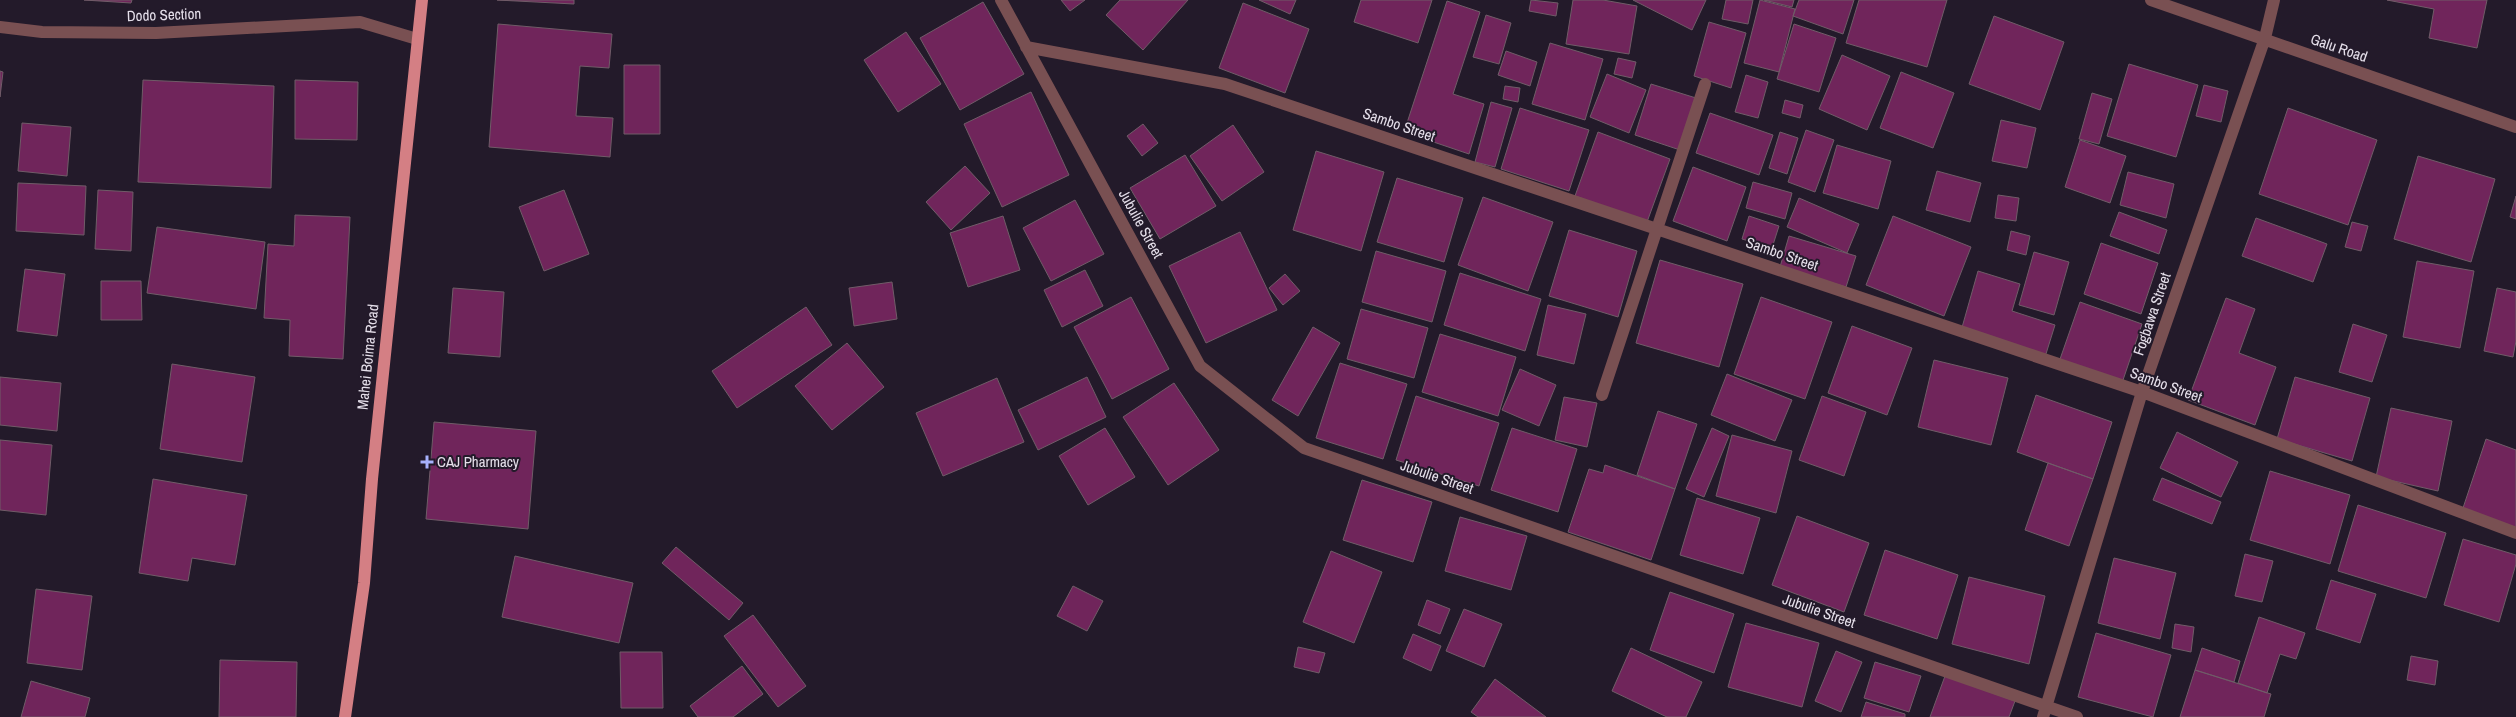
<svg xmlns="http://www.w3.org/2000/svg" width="2516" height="717" viewBox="0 0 2516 717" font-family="'Archivo Narrow',sans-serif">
	<rect width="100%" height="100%" fill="#231a2a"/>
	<path fill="#70255b" stroke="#705c68" d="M84,0H132L131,3Z
		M497,0H574V4Z
		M1061,0H1085L1070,11Z
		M1120,0H1188L1143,50L1106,15Z
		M1259,0H1296L1290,14Z
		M1361,0H1432L1418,43L1354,22Z
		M1531,0L1558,3L1556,16L1529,11Z
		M1573,0H1603L1637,6L1629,54L1566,44Z
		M1633,0H1706L1692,30Z
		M1726,0H1753L1748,24L1722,19Z
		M1760,0L1795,9L1779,72L1744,63Z
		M1764,0H1794L1792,7Z
		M1799,0H1854L1843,34L1793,16Z
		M1859,0H1947L1927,67L1846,43Z
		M2387,0H2487L2477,48L2429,38L2434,9Z
		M1447,1L1480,12L1453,94L1484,104L1469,154L1404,132Z
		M983,2L1024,74L960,110L920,38Z
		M1243,3L1309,29L1285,93L1219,68Z
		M1486,15L1511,23L1499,64L1473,57Z
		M1994,16L2064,42L2040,110L1969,84Z
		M1709,22L1746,33L1731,88L1694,76Z
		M498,24L612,34L609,68L580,66L576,116L613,118L610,157L489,147Z
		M1794,24L1836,38L1819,92L1777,79Z
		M906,32L941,84L898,112L864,60Z
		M1550,43L1603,59L1585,120L1532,104Z
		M1506,51L1537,62L1530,86L1498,75Z
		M1842,55L1890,76L1867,130L1819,109Z
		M1618,58L1636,62L1632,78L1614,74Z
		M2129,64L2198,85L2176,157L2107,136Z
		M624,65H660V134H624Z
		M0,71L3,72L0,97Z
		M1901,72L1954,93L1933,148L1880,128Z
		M1607,74L1646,90L1629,133L1590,117Z
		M1746,75L1768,82L1758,118L1735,112Z
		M143,80L274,86L271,188L138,182Z
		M295,80L358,82L357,140L295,139Z
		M1651,84L1696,98L1680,150L1635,135Z
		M2204,85L2228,91L2221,122L2196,116Z
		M1505,86L1520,88L1518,102L1503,99Z
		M1031,92L1069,175L1002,207L964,124Z
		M2092,93L2112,99L2099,144L2079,139Z
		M1785,100L1803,105L1800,118L1782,113Z
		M1491,102L1512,108L1495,167L1475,162Z
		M1520,108L1589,130L1569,191L1501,169Z
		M2288,108L2377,140L2348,225L2259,194Z
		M1710,113L1773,135L1759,175L1696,153Z
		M2001,120L2036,128L2027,168L1992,161Z
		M22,123L71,127L67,176L18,171Z
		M1143,124L1158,143L1142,156L1127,136Z
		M1233,125L1264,172L1222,201L1190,156Z
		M1806,130L1834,140L1815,192L1788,182Z
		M1598,132L1670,159L1647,222L1575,196Z
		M1780,132L1798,138L1787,174L1769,168Z
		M2080,140L2126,156L2110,203L2065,187Z
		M1837,145L1891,161L1878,209L1823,193Z
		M1316,151L1384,172L1361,251L1293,230Z
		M1185,155L1216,206L1160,239L1130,188Z
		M2418,156L2495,179L2471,262L2394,239Z
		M965,166L990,193L951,230L926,202Z
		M1693,167L1746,187L1727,241L1673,221Z
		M1937,171L1981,183L1970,222L1926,210Z
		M2128,172L2174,184L2166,218L2120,205Z
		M1397,178L1463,198L1444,262L1377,242Z
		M1753,182L1792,193L1785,219L1746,208Z
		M18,183L86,186L84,235L16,231Z
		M98,190L133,192L131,251L95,249Z
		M564,190L589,254L544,271L519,207Z
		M1998,195L2019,198L2016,221L1995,218Z
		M2516,196V219L2510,217Z
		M1483,197L1553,222L1528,291L1458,265Z
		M1799,198L1859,224L1847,253L1787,227Z
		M1075,200L1104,254L1051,281L1023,228Z
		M2119,212L2167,230L2159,254L2110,236Z
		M295,215L350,217L343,359L289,356L290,320L264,318L268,244L294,246Z
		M1003,216L1020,270L968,287L950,233Z
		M1749,216L1779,226L1772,248L1742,239Z
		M1893,216L1971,247L1944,316L1866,285Z
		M2256,218L2327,244L2313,282L2242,256Z
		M2352,222L2368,226L2361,251L2345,247Z
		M157,227L265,242L256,309L147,293Z
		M1569,230L1637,251L1618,317L1549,296Z
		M2011,231L2030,236L2026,255L2007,250Z
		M1240,232L1277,310L1206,343L1169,266Z
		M1789,236L1856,256L1846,287L1780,267Z
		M2101,243L2158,263L2141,314L2084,294Z
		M1376,251L1446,271L1432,322L1362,302Z
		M2034,252L2069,262L2054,315L2019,305Z
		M1660,260L1743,284L1719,367L1636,343Z
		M2417,261L2474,271L2460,348L2403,337Z
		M25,269L65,274L57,336L17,331Z
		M1085,270L1103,306L1062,327L1044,290Z
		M1978,271L2020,284L2012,311L2055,325L2045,357L1961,331Z
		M1460,273L1541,299L1525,351L1444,325Z
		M1285,274L1300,291L1283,305L1269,288Z
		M101,281H141L142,320H101Z
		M892,282L897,319L854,326L849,288Z
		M453,288L504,292L500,357L448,353Z
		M2497,288L2516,292V341L2513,357L2484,351Z
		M1131,297L1169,369L1112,399L1074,327Z
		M1761,297L1832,322L1805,399L1734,374Z
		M2226,298L2255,309L2239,353L2276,367L2255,425L2188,400Z
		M2080,302L2142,324L2122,383L2059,362Z
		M1548,305L1586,314L1574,364L1537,355Z
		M806,307L832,345L737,408L712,371Z
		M1361,309L1428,328L1414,378L1347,359Z
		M2353,324L2387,335L2372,382L2339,372Z
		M1852,326L1912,348L1887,415L1828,393Z
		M1313,327L1340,343L1298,416L1272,400Z
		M1440,334L1516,357L1498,416L1422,392Z
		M847,343L884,387L832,430L795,386Z
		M1934,360L2008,378L1991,445L1918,427Z
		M1340,363L1407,384L1383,459L1316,438Z
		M172,364L255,377L242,462L160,449Z
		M1520,369L1556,385L1539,426L1502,410Z
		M1727,374L1792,400L1775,441L1711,415Z
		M0,377L61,383L57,431L0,425Z
		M1087,377L1106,417L1038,450L1018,410Z
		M2295,377L2370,398L2352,461L2277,439Z
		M997,378L1024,442L943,476L916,413Z
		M1174,383L1219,450L1168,485L1123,417Z
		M2036,395L2112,422L2093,479L2017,452Z
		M1416,396L1499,423L1479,486L1396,460Z
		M1822,396L1866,412L1844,476L1799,460Z
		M1564,397L1597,403L1587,447L1555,440Z
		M2391,408L2452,421L2438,491L2376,477Z
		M1658,411L1697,424L1675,489L1637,475Z
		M434,422L536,431L528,529L426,519Z
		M1105,428L1135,477L1088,505L1059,456Z
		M1512,428L1577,449L1558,512L1491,490Z
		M1712,428L1729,436L1704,497L1686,489Z
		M2177,432L2238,462L2221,497L2160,468Z
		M1732,435L1792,451L1776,513L1716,496Z
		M2486,439L2516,450V529L2462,511Z
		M0,440L52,445L46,515L0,510Z
		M2048,463L2093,479L2069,546L2025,530Z
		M1605,465L1675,489L1651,560L1568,532L1589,469L1603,473Z
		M2270,471L2350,495L2330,564L2250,540Z
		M2162,478L2221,502L2212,524L2153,500Z
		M153,479L247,495L235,565L192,558L188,581L139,573Z
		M1362,480L1432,502L1413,562L1343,540Z
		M1697,498L1760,518L1743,574L1680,555Z
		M2358,505L2446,533L2426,598L2338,571Z
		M1797,516L1869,543L1844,612L1772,585Z
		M1460,517L1527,536L1511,590L1445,571Z
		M2463,539L2516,555V564L2499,622L2444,605Z
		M676,547L743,603L729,620L662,563Z
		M1885,550L1958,575L1937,639L1864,615Z
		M1331,551L1382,572L1354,643L1303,622Z
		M2245,554L2273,561L2262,602L2235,596Z
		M515,556L633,583L619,643L502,617Z
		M2114,558L2176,573L2160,639L2098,623Z
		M1969,577L2045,596L2029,664L1952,644Z
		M2331,580L2376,594L2360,643L2316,629Z
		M1073,586L1103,601L1087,631L1057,616Z
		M36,589L92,596L82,670L27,663Z
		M1670,592L1734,614L1714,673L1650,650Z
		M1427,600L1450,609L1440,634L1418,625Z
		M1464,609L1502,624L1484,667L1446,651Z
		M753,615L806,686L778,707L724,636Z
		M2259,617L2305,633L2296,659L2280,654L2267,693L2238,683Z
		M1746,623L1819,643L1802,707L1728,687Z
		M2175,624L2194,627L2191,652L2172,648Z
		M2096,633L2171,655L2153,717L2078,697Z
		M1413,634L1441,646L1431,671L1403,658Z
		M1298,647L1325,653L1319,673L1294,667Z
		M1631,648L1702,682L1686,717H1667L1612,691Z
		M2202,648L2240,661L2234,682L2195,670Z
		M1836,651L1862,662L1841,712L1815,701Z
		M620,652H662L663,708H621Z
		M2411,656L2438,661L2435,685L2407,680Z
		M220,660L297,662L296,717H219Z
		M1875,662L1921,676L1909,712L1864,698Z
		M742,666L763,694L733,717H698L690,706Z
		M2195,670L2271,694L2264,717H2180Z
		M1945,676L2015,701L2009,717H1930Z
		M1495,679L1546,717H1478L1471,712Z
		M31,681L90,698L85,717H21Z
		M1866,702L1905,714V717H1861Z"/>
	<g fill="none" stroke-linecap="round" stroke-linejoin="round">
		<path stroke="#795052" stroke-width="12" d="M1001,0L1200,366L1304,448L2077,717
			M2151,0L2516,127
			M0,27L42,32L156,33L360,22L417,39
			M1026,47L1225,84L2142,392L2516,533
			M1602,395L1705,84
			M2043,717L2142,392L2265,38L2274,0"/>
		<path stroke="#d47f84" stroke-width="12" d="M345,717L364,583L372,479L422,0"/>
	</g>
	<path fill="#a7b1fc" stroke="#231a2a" stroke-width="2" d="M424.5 454.5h5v5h5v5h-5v5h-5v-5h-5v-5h5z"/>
	<g text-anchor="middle" stroke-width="4" stroke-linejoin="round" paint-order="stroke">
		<g font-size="15" fill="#e5dfea" stroke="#231a2a">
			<text transform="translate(164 15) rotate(-2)" y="5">Dodo Section</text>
			<text transform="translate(2339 48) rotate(19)" y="5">Galu Road</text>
			<text transform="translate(1399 125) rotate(19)" y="5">Sambo Street</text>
			<text transform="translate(1141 224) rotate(61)" y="5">Jubulie Street</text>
			<text transform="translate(1782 254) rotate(19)" y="5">Sambo Street</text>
			<text transform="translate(2152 314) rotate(-71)" y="5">Fogbawa Street</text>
			<text transform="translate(368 357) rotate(-84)" y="5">Mahei Boima Road</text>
			<text transform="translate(2166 385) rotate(20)" y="5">Sambo Street</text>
			<text transform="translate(1437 477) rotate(19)" y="5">Jubulie Street</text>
			<text transform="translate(1819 611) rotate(19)" y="5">Jubulie Street</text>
		</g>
		<g font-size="15" fill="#e5dfea" stroke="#231a2a" text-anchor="start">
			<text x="437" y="467">CAJ Pharmacy</text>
		</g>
	</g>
</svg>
